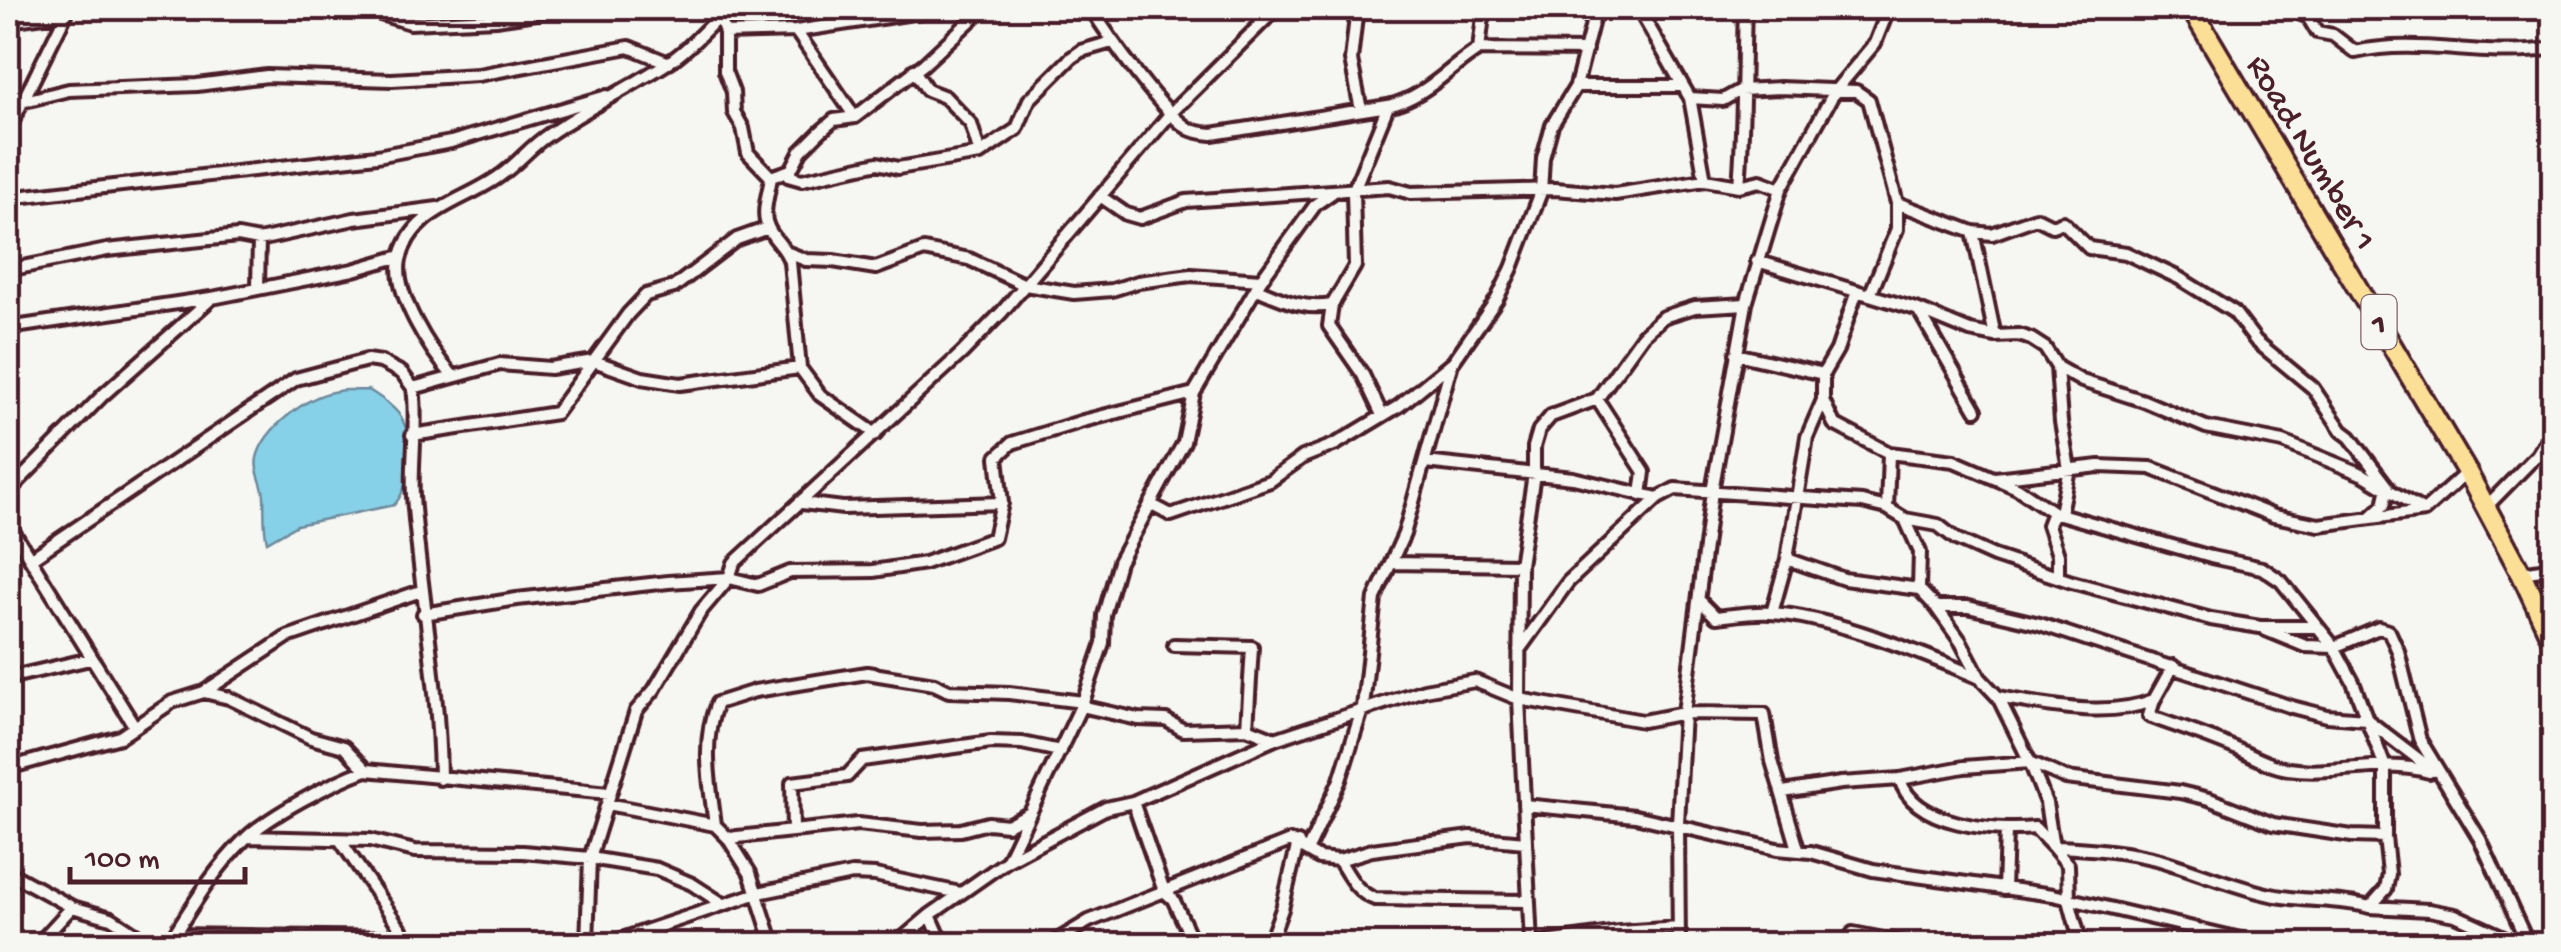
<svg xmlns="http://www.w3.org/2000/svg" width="2561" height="952" viewBox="0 0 2561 952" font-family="'Gochi Hand',sans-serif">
	<rect width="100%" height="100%" fill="#f6f6f2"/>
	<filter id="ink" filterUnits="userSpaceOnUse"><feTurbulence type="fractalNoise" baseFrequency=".01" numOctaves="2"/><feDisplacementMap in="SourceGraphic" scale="20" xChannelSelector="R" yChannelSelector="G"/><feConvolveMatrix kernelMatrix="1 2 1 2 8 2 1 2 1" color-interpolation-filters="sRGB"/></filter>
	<g filter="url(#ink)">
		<path fill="#86d1e7" stroke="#6e8a9c" stroke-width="2.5" d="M369,390C379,397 388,401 398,413C415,436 413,484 394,505L297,525L267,542C263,526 265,513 264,496C263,484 254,470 257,458C264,428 308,395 338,391C347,389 359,391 369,390Z"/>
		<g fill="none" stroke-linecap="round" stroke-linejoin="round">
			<g stroke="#4a1f2b" stroke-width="18">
				<path id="minor" d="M360,8L410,23L496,19L569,8
					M1091,8C1108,36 1163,114 1189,129C1197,133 1204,133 1212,134L1388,106
					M1357,8L1351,60L1361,110
					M1638,8L1690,98L1723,100L1741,90L1780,88L1856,91L1869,100L1897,203V229L1870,295
					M2287,8L2308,17L2317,32L2333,35L2355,52C2421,37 2487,60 2554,48
					M719,13L725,33V71L733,92L734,112L743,128L748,153L771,177C769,193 761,213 768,227C774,241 786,247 790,262L800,368L820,395L876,434
					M8,21L66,13
					M796,31L855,117
					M725,33L796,31L946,8
					M1479,49L1586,50
					M914,70L927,90L945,97L971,124L980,154
					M1576,86H1681
					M1690,98L1705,180
					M8,105L69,90L197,85L267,76L392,80L478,75L629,47L669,63
					M8,131L69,8
					M791,170L788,176L802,180L878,163L898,168L980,154L1017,129L1029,100L1071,58L1081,51L1112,42
					M771,177L791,170L801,151L820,132L834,120L855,117L924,64L984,8
					M1739,186C1744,126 1743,67 1745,8
					M1100,196L1126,214L1140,218L1186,201L1389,187L1411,193L1555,189L1615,194L1705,180L1739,186L1760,181L1781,189
					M8,198L377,156L451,142L607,96
					M1897,203L1973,232L1992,234L2036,218L2052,226L2063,222L2089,248L2126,253L2179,278L2234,312L2256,341L2313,388L2342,431L2350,437L2388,487L2384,505L2370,518
					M1973,232L1995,336
					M788,253L806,260L833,261L876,268L924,250L969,259L1025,285L1074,293L1112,290L1138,282L1191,275L1261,280
					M1757,261L1919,310L1970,331L1995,336L2018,335L2031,339L2045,348L2057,367L2082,381L2144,401L2206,427L2283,442L2364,475L2424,511
					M8,270L107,250L238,236L259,240L354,219L438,208
					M258,287L259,240
					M1257,289C1283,300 1303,310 1332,305L1329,326L1363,375L1382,415
					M1332,305L1355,266L1353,192L1388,106C1426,97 1447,69 1479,49L1484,8
					M1919,311L1976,410
					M8,328L211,298
					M1736,354L1823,374
					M2057,367L2061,422L2069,469L2060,513
					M453,376C431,352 393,293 400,260C411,209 465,202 501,175C518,163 531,146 548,135C586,109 627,89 666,64C689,50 708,26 728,8
					M413,388C418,417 411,463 413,496C420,590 439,684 440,779
					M1597,399L1644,472L1641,495
					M1823,400L1834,424L1889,453L1954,461L2017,488L2053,512L2211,557L2262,568L2281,581L2334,647L2379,628L2389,631L2398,651L2420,740L2480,839L2528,944
					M412,435L556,413L628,314L646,295L674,287L737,239L768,228
					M1425,462L1573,478L1658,498
					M1995,478L2099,466L2151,468L2274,516L2319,525L2424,511L2467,472
					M8,492L103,395L212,298L353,270L401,256
					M802,503L843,508L1002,503
					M1150,504L1171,515L1270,481L1303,457L1336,444L1399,406L1453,362L1497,299L1512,268L1541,192L1543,158L1552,125L1576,86L1596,8
					M2486,507L2537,455L2554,428
					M1887,508L1889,453
					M2053,512L2048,525L2058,555V575
					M1905,519L1920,552L1919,589
					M8,523L135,727
					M32,558L296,379L367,360L381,362L402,373L413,388L500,364L550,368L594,361L642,378L680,384L800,368
					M1787,559L1844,579L1919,589L1936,607H1968L2040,624L2292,707L2327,716L2366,719L2434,771
					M1391,563L1520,565L1519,699L1531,944
					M1520,565L1534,474V447L1539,430L1551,416L1597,399L1643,335L1663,317L1695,307L1746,304
					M2521,573L2554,568
					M1699,600L1716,617C1734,615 1753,612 1770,613C1827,615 1927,655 1980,678
					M1936,607L1961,642L1980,678L1998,697L2030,762L2046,803L2053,847L2068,865L2069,900L2081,944
					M1772,613L1787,559L1807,437L1823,400V374L1837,350L1857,291
					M423,614L517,599L668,582L729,578L758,585L790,572L873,571L925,563L994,538L1002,503L997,457L1012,443L1083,421L1194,393
					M1174,645L1252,647L1247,728
					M1519,650L1568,582L1658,498L1675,489L1862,502L1887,508L1905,519L1938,525L1956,539L1994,556L2072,582L2211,619L2260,627H2316
					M2173,666L2154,700L2149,716C2176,726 2204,735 2230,746C2249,754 2268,766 2288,769C2335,776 2383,758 2429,772
					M8,678L90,659
					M204,692L287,637L421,591
					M1998,697C2046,705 2107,719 2154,700
					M1081,706L1138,719L1166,720L1183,730L1247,728L1275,739
					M8,768L120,737L172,702L204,692L229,698L311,738L344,747L366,770
					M1900,779C1913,826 1996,832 2035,828L2053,847C2090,848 2125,851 2160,860C2197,871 2233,887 2271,895C2304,902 2337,898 2370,907L2386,889L2389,874L2385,837V767L2353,682L2334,647L2305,646L2266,630
					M1783,792L1841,783L1900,779L1964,767L2030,762L2066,778L2180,792L2209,799L2273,824L2352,836L2385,837
					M1133,802L1164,891L1173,899L1194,944
					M607,804L715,825L728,838L750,873L773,944
					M1524,805L1635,816L1777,849L1811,852L1873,870L2053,895L2262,944
					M715,825C710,784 701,742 717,703L755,691L867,673L934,684L949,691L1009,693L1083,702
					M793,830L792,783L847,776L862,760L991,742L1022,743L1060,751
					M248,837L370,840L415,851L523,852L590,858L657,869L692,884L723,904
					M728,838L858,824L922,831L961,830L988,823L1007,825L1028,814
					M340,840L411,944
					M1308,849L1340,780L1363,707L1375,598L1404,534L1452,363
					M1339,860C1349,876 1356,892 1375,899L1526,901
					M1007,861L1083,702L1103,643L1104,615L1119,562L1184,442L1194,393L1261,280L1316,204L1332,193
					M8,872L72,907L111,918L151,944
					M2004,889L2006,831
					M2370,907L2429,910L2455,915L2519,944
					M930,915L943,944
					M173,935L407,938
					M38,944L72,907
					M168,944C191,908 214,869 245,839C270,815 333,782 366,770L609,793
					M587,944L590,858L636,711L654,690L701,611L729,578L734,563L962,353L1002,312L1171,113L1277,8
					M607,944L758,893L852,874L875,875L960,893
					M896,944L930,915L1007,861L1106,808L1133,802L1275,739L1424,690L1475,681L1519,699L1643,721L1684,713L1764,714L1772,761L1798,849
					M1051,944L1089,921L1290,841L1319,858L1339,860L1372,850L1471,837L1525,842
					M1269,944L1282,909L1298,843
					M1533,944L1619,932L1679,928
					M1679,944L1678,824L1684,713L1712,491L1746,304L1781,189L1835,91L1875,43L1889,8
					M1846,944L1853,933L1910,944
					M2527,944L2554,938"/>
			</g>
			<g stroke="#4a1f2b" stroke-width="25">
				<path id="trunk" d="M2191,8L2467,472L2521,573L2554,644"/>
			</g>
			<use href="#minor" stroke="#f6f6f2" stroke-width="10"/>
			<use href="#trunk" stroke="#fbdf96" stroke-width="18"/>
		</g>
	</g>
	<g text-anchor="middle" stroke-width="8" stroke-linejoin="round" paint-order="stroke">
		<rect fill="#f6f6f2" stroke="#7e6067" stroke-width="2.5" x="2361.5" y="295" width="35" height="54" rx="8"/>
		<g font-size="32" font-weight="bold" fill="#4a1f2b">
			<text x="2379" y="333">1</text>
		</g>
		<g font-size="35" fill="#4a1f2b" stroke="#f6f6f2">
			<text transform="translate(2314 151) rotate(59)" y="12">Road Number 1</text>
		</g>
	</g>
	<rect width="2561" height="952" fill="none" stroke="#f6f6f2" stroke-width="40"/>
	<rect x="20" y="20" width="2521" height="912" fill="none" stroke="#4a1f2b" stroke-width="4" filter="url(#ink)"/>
	<path d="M70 867v15h175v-15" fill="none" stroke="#4a1f2b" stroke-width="5"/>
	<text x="85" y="867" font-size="30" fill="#4a1f2b" stroke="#f6f6f2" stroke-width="8" paint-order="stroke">100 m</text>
</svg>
